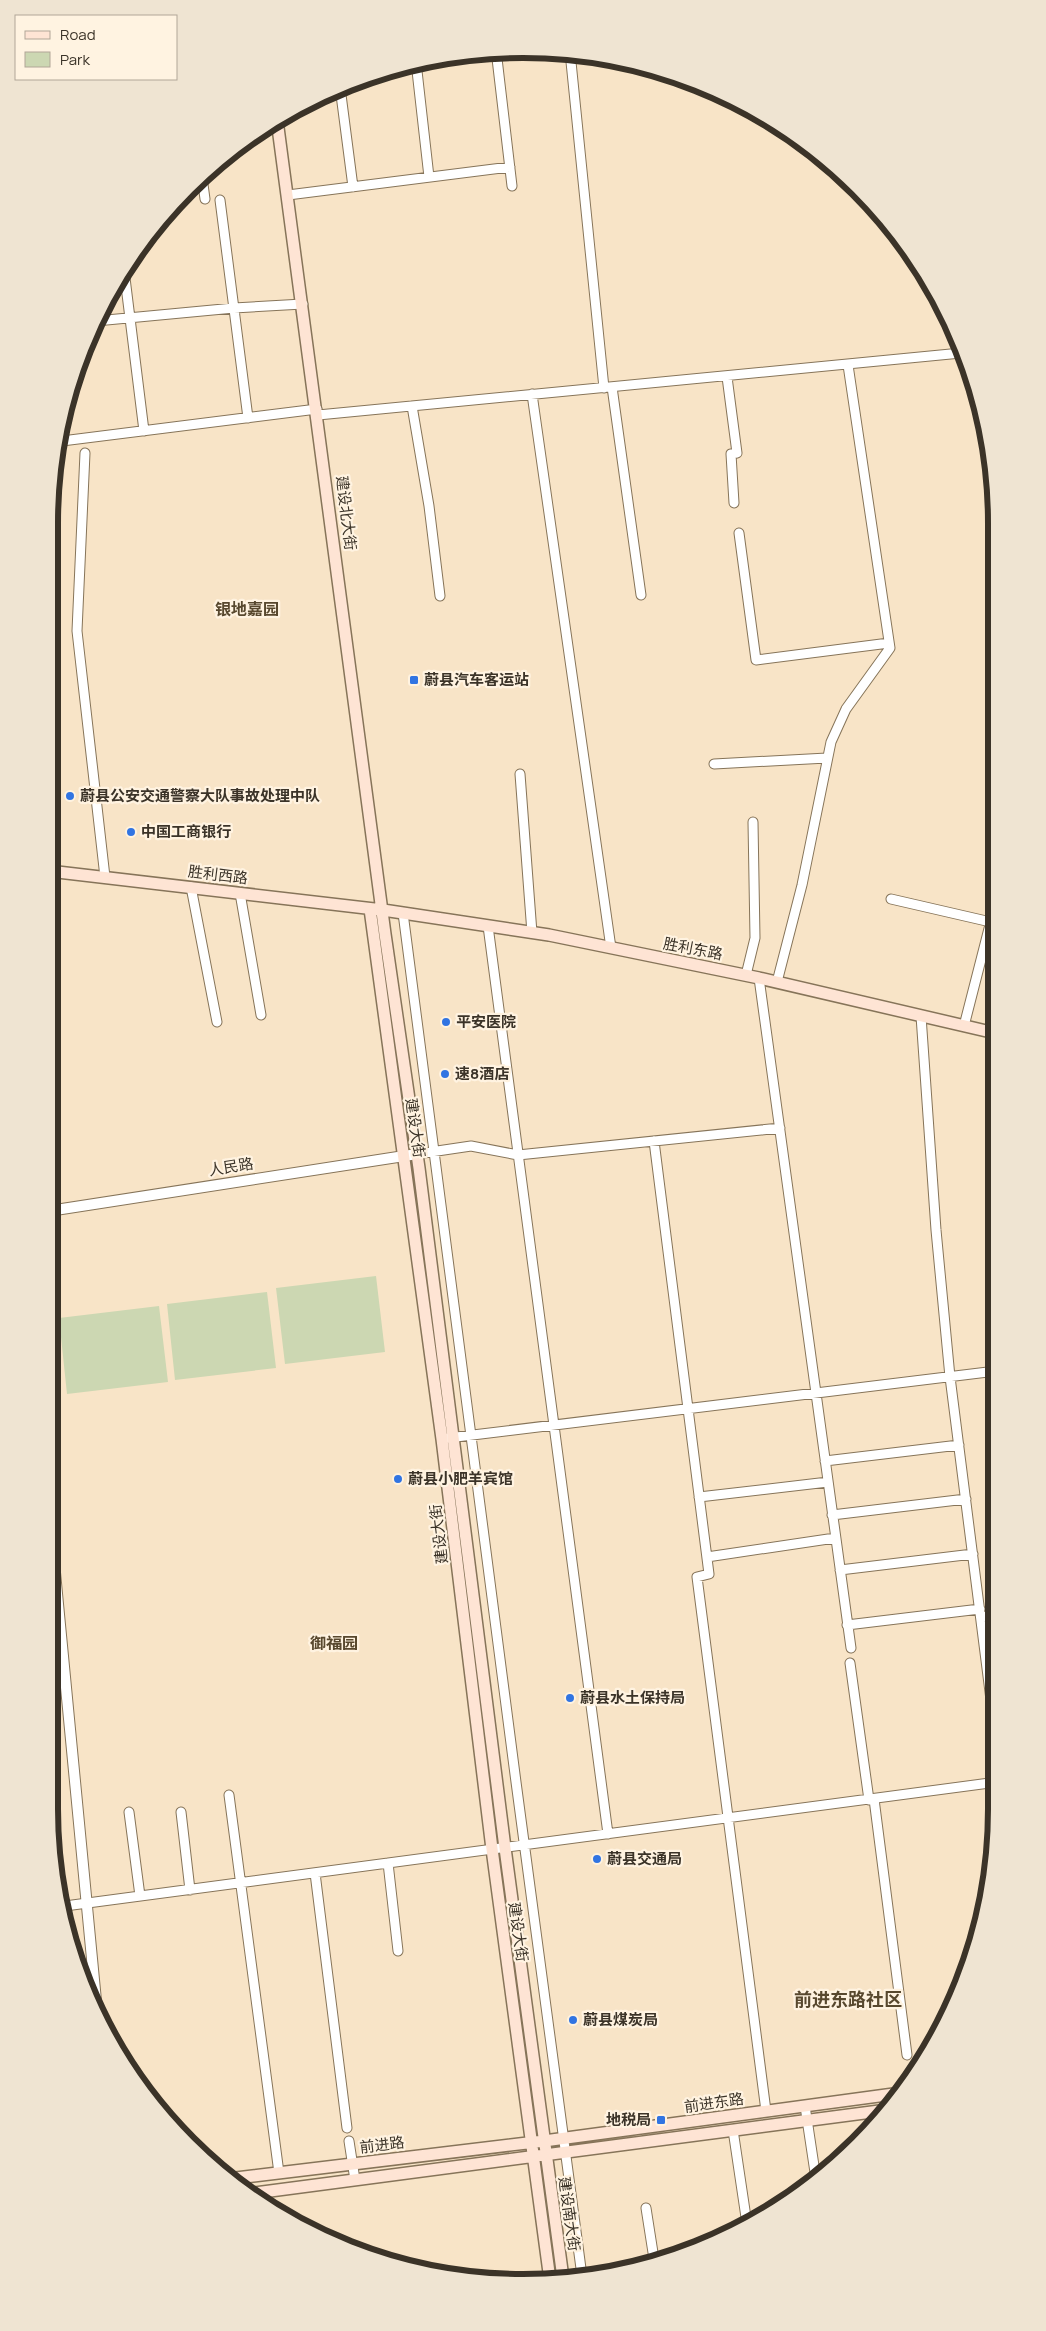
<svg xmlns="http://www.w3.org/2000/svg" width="1046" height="2331" viewBox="0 0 1046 2331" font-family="Manrope,'Noto Sans SC',sans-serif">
	<rect width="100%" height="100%" fill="#f8e4c7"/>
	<path fill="#ccd7b2" d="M376,1276L385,1352L285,1364L276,1288Z
		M267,1292L276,1368L175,1380L167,1304Z
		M159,1306L168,1382L67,1394L59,1318Z"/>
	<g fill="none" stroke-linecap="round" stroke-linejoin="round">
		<g stroke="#867459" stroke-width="11">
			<path id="minor" d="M496,50L512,186
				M570,52L604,388
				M416,62L429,177
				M340,87L353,187
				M202,177L205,199
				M288,195L510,167
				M220,200L248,418
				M124,270L144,431
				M96,321L234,308L303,304
				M727,377L737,453L731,454L734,503
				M612,387L641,595
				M532,394L611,948
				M412,406L429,506L440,596
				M318,415L961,353
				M984,429L993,498
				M62,441L317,409
				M85,453L77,631L105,877
				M739,533L756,660L889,643
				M714,764L827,758
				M520,774L532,933
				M191,887L217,1022
				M240,893L261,1015
				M891,899L995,923
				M403,913L516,1782L582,2276
				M488,926L608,1834
				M746,975L755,938L753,822
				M759,978L851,1648
				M777,982L802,885L831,742L846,709L890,648L848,365
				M921,1016L936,1230L950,1377L997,1747
				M964,1026L995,905
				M654,1141L709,1574L697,1577L766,2111
				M417,1154L471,1146L518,1155L780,1128
				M448,1438L996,1371
				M825,1461L959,1445
				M699,1497L828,1482
				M832,1515L966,1499
				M707,1557L835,1538
				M840,1570L973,1554
				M981,1617L997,1615
				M847,1625L980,1609
				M850,1663L869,1800
				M229,1795L279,2173
				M874,1799L907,2055
				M129,1812L140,1896
				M181,1812L190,1890
				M388,1863L398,1951
				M315,1873L347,2128
				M65,1906L997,1782
				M805,2106L816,2179
				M733,2130L747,2224
				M349,2141L355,2180
				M646,2208L654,2259"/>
		</g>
		<g stroke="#867459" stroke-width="12">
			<path id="tertiary" d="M49,1211L417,1154
				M49,1510L97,2011"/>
		</g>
		<g stroke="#867459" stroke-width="14">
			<path id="secondary" d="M277,120L385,934L419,1168L505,1848L563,2278
				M49,871L383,910L549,935L759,978L995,1033
				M370,909L442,1439L492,1849L550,2280
				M236,2178L544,2141L901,2093
				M255,2193L887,2110"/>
		</g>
		<use href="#minor" stroke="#fff" stroke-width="9"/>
		<use href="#tertiary" stroke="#fff" stroke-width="10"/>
		<use href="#secondary" stroke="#fee4d4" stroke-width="11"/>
	</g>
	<g fill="#3174e2" stroke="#fff3e1" stroke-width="2">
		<rect x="409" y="675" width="10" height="10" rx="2.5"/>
		<circle cx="70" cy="796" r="5"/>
		<circle cx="131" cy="832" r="5"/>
		<circle cx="446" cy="1022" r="5"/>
		<circle cx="445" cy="1074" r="5"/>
		<circle cx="398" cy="1479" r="5"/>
		<circle cx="570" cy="1698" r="5"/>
		<circle cx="597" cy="1859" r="5"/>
		<circle cx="573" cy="2020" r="5"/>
		<rect x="656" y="2115" width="10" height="10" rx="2.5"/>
	</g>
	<g text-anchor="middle" stroke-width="4.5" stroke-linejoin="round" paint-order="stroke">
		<g font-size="15" fill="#3b3328" stroke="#fff3e1">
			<text transform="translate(346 513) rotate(83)" y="5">建设北大街</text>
			<text transform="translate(218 875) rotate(7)" y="5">胜利西路</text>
			<text transform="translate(693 949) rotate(11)" y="5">胜利东路</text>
			<text transform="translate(415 1128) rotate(82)" y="5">建设大街</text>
			<text transform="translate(231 1167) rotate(-9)" y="5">人民路</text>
			<text transform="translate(439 1534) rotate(-97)" y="5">建设大街</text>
			<text transform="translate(518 1932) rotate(82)" y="5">建设大街</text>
			<text transform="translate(714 2103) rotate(-8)" y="5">前进东路</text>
			<text transform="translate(382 2145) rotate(-7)" y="5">前进路</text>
			<text transform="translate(569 2214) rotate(82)" y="5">建设南大街</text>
		</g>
		<g font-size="15" font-weight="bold" fill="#3b3328" stroke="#fff3e1" text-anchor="start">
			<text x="424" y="685">蔚县汽车客运站</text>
			<text x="80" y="801">蔚县公安交通警察大队事故处理中队</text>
			<text x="141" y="837">中国工商银行</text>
			<text x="456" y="1027">平安医院</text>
			<text x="455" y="1079">速8酒店</text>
			<text x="408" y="1484">蔚县小肥羊宾馆</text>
			<text x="580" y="1703">蔚县水土保持局</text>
			<text x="607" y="1864">蔚县交通局</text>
			<text x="583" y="2025">蔚县煤炭局</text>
			<text x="651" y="2125" text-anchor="end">地税局</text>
		</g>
		<g font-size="16" font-weight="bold" fill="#58482e" stroke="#fff3e1">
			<text x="247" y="615">银地嘉园</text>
			<text x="334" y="1649">御福园</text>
		</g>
		<g font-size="18" font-weight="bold" fill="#58482e" stroke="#fff3e1">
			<text x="848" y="2006">前进东路社区</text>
		</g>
	</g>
	<path d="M0 0H1046V2331H0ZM523 58H523A465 465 0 0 1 988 523V1809A465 465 0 0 1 523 2274H523A465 465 0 0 1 58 1809V523A465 465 0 0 1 523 58Z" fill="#efe4d2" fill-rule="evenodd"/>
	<path fill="none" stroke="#3b3328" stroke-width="6" d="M523 58H523A465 465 0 0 1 988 523V1809A465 465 0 0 1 523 2274H523A465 465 0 0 1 58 1809V523A465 465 0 0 1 523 58Z"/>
	<rect x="15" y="15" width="162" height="65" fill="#fff3e1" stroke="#b1a697"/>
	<rect x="25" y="31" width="25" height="8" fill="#fee4d4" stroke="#b1a697"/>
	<text x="60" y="40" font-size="15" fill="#3b3328">Road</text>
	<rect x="25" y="52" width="25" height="15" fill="#ccd7b2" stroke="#b1a697"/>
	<text x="60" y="65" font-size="15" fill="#3b3328">Park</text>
</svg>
